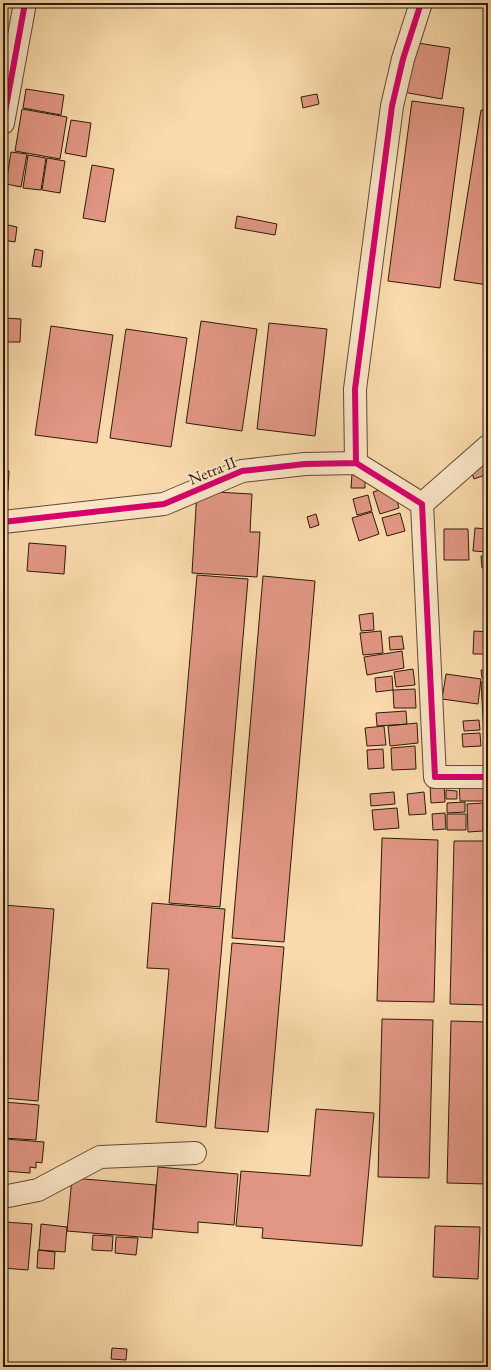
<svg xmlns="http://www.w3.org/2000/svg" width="491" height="1370" viewBox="0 0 491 1370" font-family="'EB Garamond',serif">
	<rect width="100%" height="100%" fill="#fadaac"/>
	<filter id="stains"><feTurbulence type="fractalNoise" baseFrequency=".005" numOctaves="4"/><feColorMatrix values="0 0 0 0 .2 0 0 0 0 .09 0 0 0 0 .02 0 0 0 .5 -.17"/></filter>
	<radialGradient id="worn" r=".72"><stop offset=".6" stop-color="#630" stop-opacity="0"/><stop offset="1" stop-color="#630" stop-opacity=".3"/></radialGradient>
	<path fill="#e29784" stroke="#2d1b0a" d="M411,42L450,48L442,99L403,92Z
		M26,89L64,95L61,115L23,108Z
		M317,94L319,104L303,108L301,97Z
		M412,101L464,108L440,288L388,281Z
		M22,109L67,117L60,159L15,151Z
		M481,110L488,111V285L454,280Z
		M71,120L91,123L86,157L65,153Z
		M11,152L27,154L21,187L6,184Z
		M28,155L46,158L41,190L23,188Z
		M47,158L65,161L60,193L42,190Z
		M92,165L114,169L105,222L83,218Z
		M237,216L277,224L275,235L235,228Z
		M3,224L17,227L15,242L3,240Z
		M35,249L43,251L41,267L32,266Z
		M3,318L21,319L20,342H3Z
		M201,321L257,329L242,431L186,423Z
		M269,323L327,329L315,436L257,429Z
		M51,326L113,335L97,443L35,435Z
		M126,329L187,338L171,447L110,438Z
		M487,463L488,474L474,479L470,468Z
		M3,470L9,471L8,491L3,490Z
		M352,474H365V488H351Z
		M393,486L399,508L380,514L373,492Z
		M197,491L252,494L250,532H260L257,577L192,573Z
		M368,495L372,511L357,515L353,499Z
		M372,512L379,534L359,541L352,518Z
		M400,513L405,531L387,536L382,518Z
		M316,514L319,525L310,528L307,517Z
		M475,528L488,529V552L473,551Z
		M444,529H468L469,560H444Z
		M29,543L66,546L64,574L27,571Z
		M488,555V568H482L481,556Z
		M197,575L248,579L220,907L169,903Z
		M263,576L315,581L284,942L232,938Z
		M373,613L374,630L361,631L359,615Z
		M381,631L383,653L363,655L360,633Z
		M474,631L488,632V654H473Z
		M402,636L404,649L390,650L389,637Z
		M402,651L404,668L367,675L364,657Z
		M413,669L415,685L396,687L394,672Z
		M481,670H488V678H482Z
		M446,674L481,679L478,704L442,699Z
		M392,676L393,690L376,692L375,678Z
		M481,682H488V754H485Z
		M415,689L416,708H394L393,690Z
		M406,711L407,724L377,726L376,713Z
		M479,720L480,730L464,731L463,721Z
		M417,723L418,743L390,746L388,726Z
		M384,726L386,745L367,746L365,728Z
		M480,733L481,746L463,747L462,734Z
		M415,746L416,769L392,770L391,748Z
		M383,749L384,768L368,769L367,750Z
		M484,780V801H460L459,781Z
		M486,780H488V801H486Z
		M444,783L445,802L431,803L430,784Z
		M446,790L457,791V799H446Z
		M394,792L395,804L371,806L370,794Z
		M424,792L426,814L409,815L407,794Z
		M465,802V812L447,813V803Z
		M483,803V831L468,832L467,804Z
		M484,805H488V816H484Z
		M397,808L399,828L374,830L372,810Z
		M445,813L446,829L433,830L432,814Z
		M447,814H466V830H447Z
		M485,818H488V830H486Z
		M382,838L438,840L434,1002L377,1001Z
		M454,841H488V1005L450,1004Z
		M152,903L225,909L206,1127L156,1122L169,969L147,968Z
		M3,905L54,909L38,1101L3,1098Z
		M232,943L284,947L268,1132L215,1128Z
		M382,1019L433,1020L429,1178L378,1177Z
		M451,1021L488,1022V1184L447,1183Z
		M4,1102L39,1105L36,1140L3,1138Z
		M316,1109L374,1113L362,1246L262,1238L263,1228L236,1226L241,1171L310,1176Z
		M5,1139L44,1142L42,1163L36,1162V1168L30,1167V1173L3,1171Z
		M158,1167L238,1174L234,1225L198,1222V1233L153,1229Z
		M72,1178L156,1185L152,1238L67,1231Z
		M3,1212H6L5,1222L32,1224L28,1270L3,1268Z
		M41,1224L67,1227L65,1252L39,1250Z
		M435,1226L480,1227L478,1279L433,1277Z
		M93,1235L113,1236L112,1251L92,1250Z
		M116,1237L138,1238L136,1255L115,1253Z
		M38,1250L55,1252L54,1269L37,1268Z
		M112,1348L127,1349L126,1360L111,1359Z"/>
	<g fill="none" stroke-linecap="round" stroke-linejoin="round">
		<g stroke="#604b32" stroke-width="24">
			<path id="minor" d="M3,123L25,3
				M356,463L355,389L392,106L403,59L421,3
				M422,504L435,777H488
				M422,504L488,446
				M3,522L164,504L242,471L305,464L356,463L422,504
				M3,1197L38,1190L100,1157L195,1153"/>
		</g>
		<use href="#minor" stroke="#fce7c9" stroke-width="22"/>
		<g stroke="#fce7c9" stroke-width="8">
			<path id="cycleway" d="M3,123L25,3
				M356,463L355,389L392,106L403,59L421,3
				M3,522L164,504L242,471L305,464L356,463L422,504L435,777H488"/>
		</g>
		<use href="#cycleway" stroke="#d6006c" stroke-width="6"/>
	</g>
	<g text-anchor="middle" stroke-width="4" stroke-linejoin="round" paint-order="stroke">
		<g font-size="16" fill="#2d1b0a" stroke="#fce7c9">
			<text transform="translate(212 470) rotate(-22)" y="6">Netra II</text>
		</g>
	</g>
	<rect width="491" height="1370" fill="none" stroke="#fadaac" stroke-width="16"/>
	<rect x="4" y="4" width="483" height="1362" fill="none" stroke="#2d1b0a" stroke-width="2"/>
	<rect x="8" y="8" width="475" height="1354" fill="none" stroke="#2d1b0a"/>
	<rect width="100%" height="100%" filter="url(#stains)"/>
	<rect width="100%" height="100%" fill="url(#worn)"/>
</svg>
